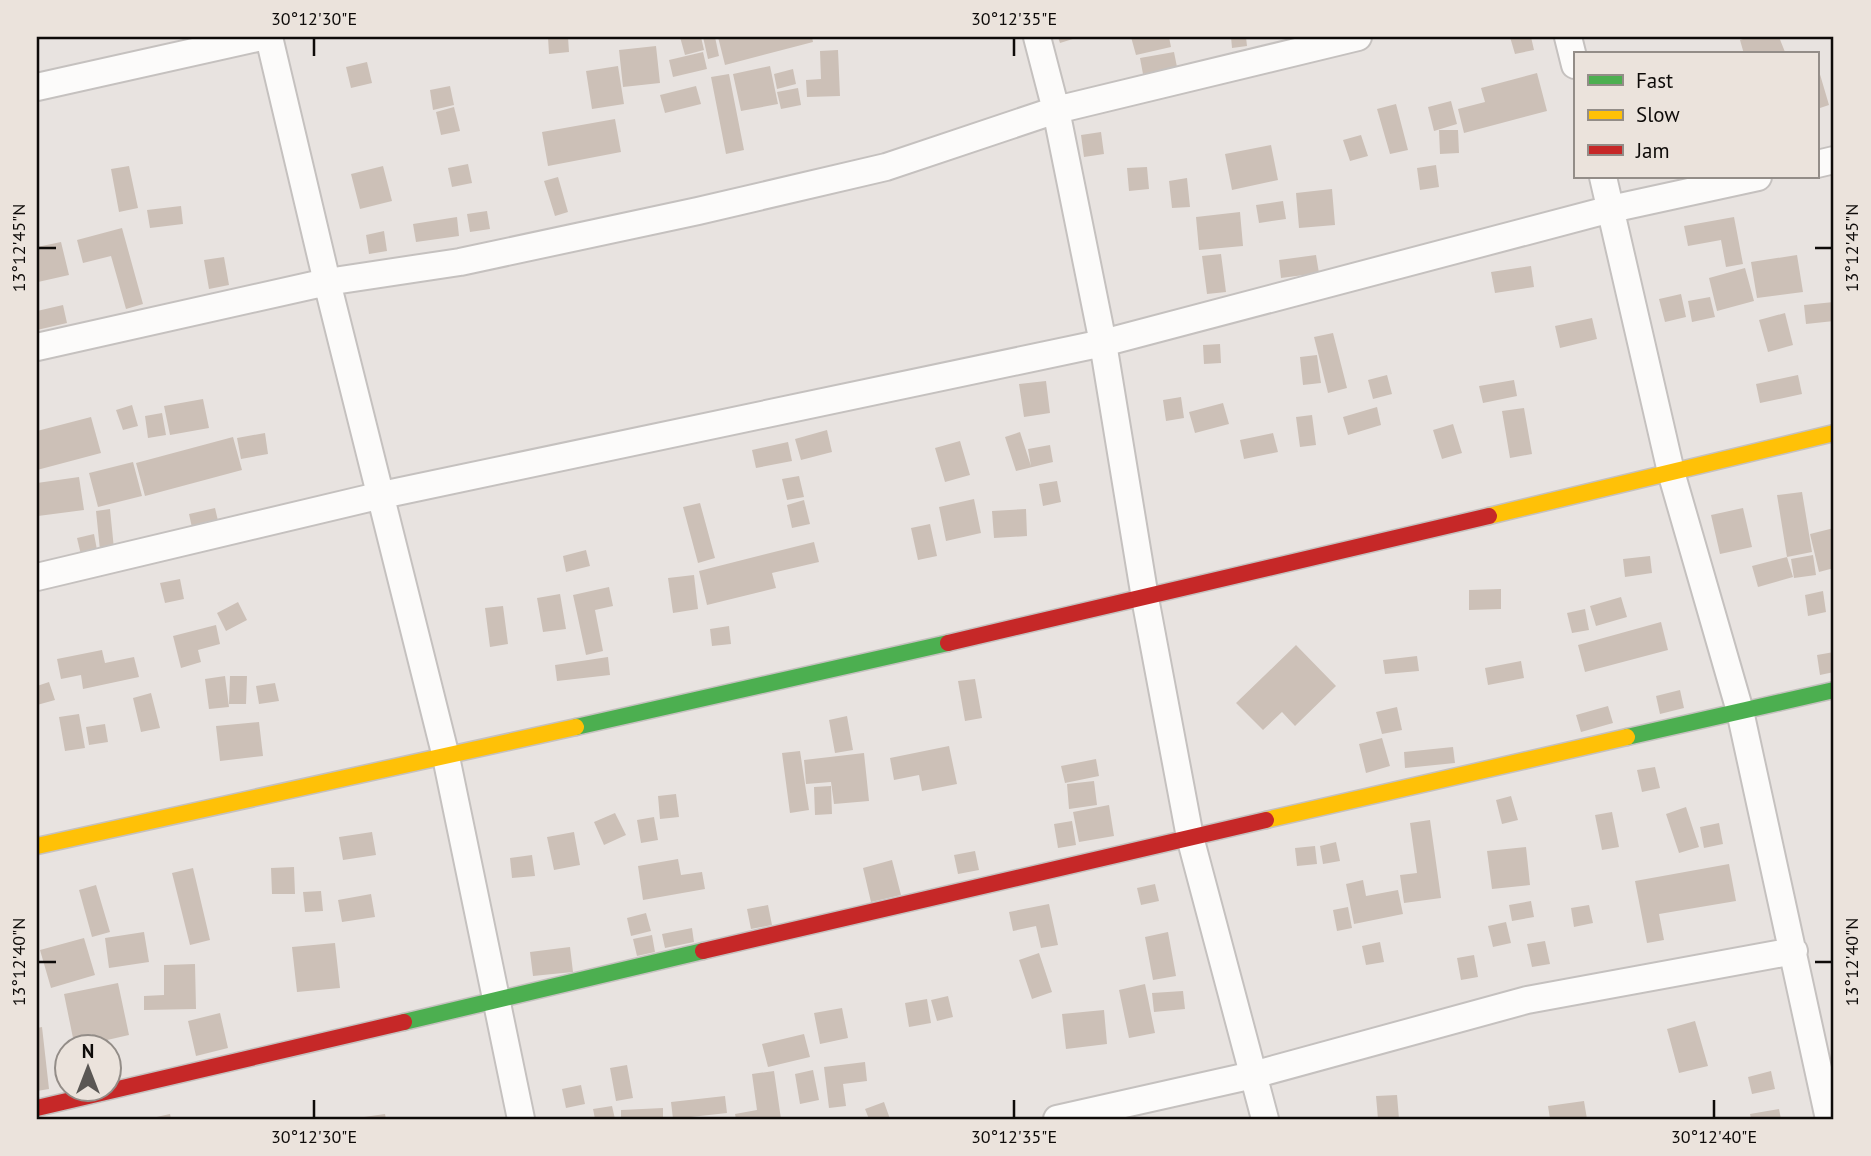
<svg xmlns="http://www.w3.org/2000/svg" width="1871" height="1156" viewBox="0 0 1871 1156" font-family="'PT Sans',sans-serif">
	<rect width="100%" height="100%" fill="#e8e3e0"/>
	<path fill="#ccc0b7" d="M548,37H568L569,52L549,54Z
		M680,37H701L704,50L685,55Z
		M703,37H715L719,56L708,59Z
		M718,37H812L813,42L725,65Z
		M1058,37H1079L1060,43Z
		M1131,37H1169L1171,47L1136,55Z
		M1231,37H1246L1247,46L1232,48Z
		M1510,37H1531L1534,50L1515,54Z
		M1749,37H1779L1785,52L1744,54L1740,40Z
		M656,46L660,83L623,87L619,50Z
		M838,50L840,96L807,97L806,80L821,79L820,51Z
		M703,52L707,69L673,77L669,60Z
		M1174,52L1177,67L1143,74L1140,58Z
		M367,62L372,83L351,88L346,67Z
		M618,66L624,104L592,109L586,71Z
		M770,66L778,104L741,111L733,74Z
		M793,69L796,84L777,89L774,74Z
		M1819,71L1829,105L1817,109V72Z
		M1537,73L1547,111L1464,133L1458,109L1485,102L1481,88Z
		M729,74L744,150L726,154L711,77Z
		M450,86L454,105L433,110L430,90Z
		M696,86L701,104L665,113L660,95Z
		M798,88L801,105L781,109L777,92Z
		M1451,101L1457,124L1434,131L1428,107Z
		M1396,104L1408,150L1390,154L1377,109Z
		M454,107L460,131L441,135L436,112Z
		M615,119L621,152L548,166L542,132Z
		M1439,130H1458L1459,153L1440,154Z
		M1101,132L1104,154L1084,157L1081,135Z
		M1361,135L1368,156L1350,161L1343,140Z
		M1271,145L1278,180L1232,190L1225,154Z
		M468,164L472,183L452,187L448,168Z
		M1436,165L1439,187L1420,190L1417,168Z
		M129,166L138,208L119,212L111,169Z
		M383,166L392,201L360,209L351,174Z
		M1147,167L1149,189L1129,191L1127,168Z
		M558,177L568,212L555,216L544,181Z
		M1187,178L1190,207L1172,208L1169,181Z
		M1332,189L1335,225L1299,228L1296,193Z
		M1283,201L1286,219L1259,223L1256,205Z
		M181,206L183,224L150,228L147,210Z
		M487,211L490,229L470,232L467,214Z
		M1240,212L1243,246L1199,250L1196,217Z
		M457,217L459,236L416,242L413,224Z
		M1734,217L1743,264L1726,267L1721,240L1688,246L1684,226Z
		M122,228L143,304L126,309L111,256L83,263L77,240Z
		M384,231L387,251L369,254L366,235Z
		M61,242L69,275L38,282L37,247Z
		M1221,254L1226,292L1207,294L1202,256Z
		M1316,255L1319,273L1281,278L1279,260Z
		M1797,255L1803,292L1757,298L1751,262Z
		M224,257L229,285L209,289L204,260Z
		M1531,266L1534,287L1495,293L1491,272Z
		M1745,268L1754,301L1717,311L1709,278Z
		M1681,294L1686,317L1665,322L1659,299Z
		M1710,297L1715,317L1692,322L1688,301Z
		M1834,302V321L1806,324L1804,305Z
		M63,305L67,323L37,330V311Z
		M1785,313L1793,345L1768,352L1759,320Z
		M1592,318L1597,339L1560,348L1555,326Z
		M1333,333L1347,388L1328,393L1314,337Z
		M1220,344L1221,363L1204,364L1203,345Z
		M1317,355L1321,383L1303,385L1300,357Z
		M1387,375L1392,394L1373,399L1368,380Z
		M1798,375L1802,394L1760,403L1756,384Z
		M1514,380L1517,396L1483,403L1479,386Z
		M1046,381L1050,413L1024,417L1019,384Z
		M1181,397L1184,418L1166,421L1163,400Z
		M203,399L209,428L170,435L164,406Z
		M1223,403L1229,424L1195,433L1189,412Z
		M132,405L138,426L123,430L116,410Z
		M1377,407L1381,425L1348,435L1343,417Z
		M1524,408L1532,454L1510,458L1502,411Z
		M162,413L166,435L148,438L145,416Z
		M1312,415L1316,445L1300,447L1296,417Z
		M91,417L101,453L37,470V431Z
		M1453,424L1462,453L1442,459L1433,430Z
		M827,430L832,452L801,460L795,439Z
		M1020,432L1031,466L1028,449L1050,445L1053,462L1016,471L1005,437Z
		M265,433L268,454L241,459L237,438Z
		M1273,433L1278,452L1244,459L1240,440Z
		M233,437L242,470L145,496L136,463Z
		M960,441L970,475L945,482L935,448Z
		M788,442L792,461L756,468L752,450Z
		M133,462L142,496L98,507L89,473Z
		M799,476L804,497L787,500L782,479Z
		M79,477L84,510L38,516L37,483Z
		M1057,481L1061,502L1043,506L1039,484Z
		M1802,492L1812,552L1787,557L1777,495Z
		M974,499L981,533L946,541L939,507Z
		M804,500L810,524L792,528L787,505Z
		M700,503L715,558L698,563L683,507Z
		M215,508L219,525L193,532L189,514Z
		M1743,508L1752,547L1720,554L1711,515Z
		M110,509L114,549L100,550L96,511Z
		M1026,509L1027,536L994,538L992,511Z
		M930,524L937,556L918,560L911,528Z
		M1834,528V568L1819,572L1810,534Z
		M94,534L98,555L82,559L77,538Z
		M814,542L819,562L772,573L776,588L707,605L699,571Z
		M586,550L590,566L566,572L563,556Z
		M1813,555L1816,575L1794,578L1791,559Z
		M1650,556L1652,573L1625,577L1623,559Z
		M1787,557L1793,577L1758,587L1752,566Z
		M694,575L698,609L673,613L668,578Z
		M180,579L184,599L165,603L160,583Z
		M609,587L613,606L595,610L603,651L586,655L573,595Z
		M1501,589V609L1469,610V590Z
		M1823,591L1826,612L1808,616L1805,595Z
		M560,594L566,629L543,632L537,598Z
		M1621,597L1627,617L1596,626L1590,606Z
		M238,602L247,620L226,631L217,613Z
		M503,606L508,644L490,647L485,608Z
		M1585,609L1589,630L1572,633L1567,613Z
		M1661,622L1668,650L1585,672L1578,645Z
		M216,625L220,644L198,650L201,662L181,668L173,636Z
		M729,626L731,644L712,646L710,629Z
		M1296,645L1336,686L1295,726L1282,712L1263,730L1236,703Z
		M102,650L105,663L134,657L139,677L83,689L81,675L61,679L57,659Z
		M1834,652V672L1820,675L1817,655Z
		M1417,656L1419,671L1385,674L1383,660Z
		M608,657L610,675L557,681L555,665Z
		M1521,661L1524,678L1488,685L1485,668Z
		M225,676L229,707L209,709L205,679Z
		M230,676H247L246,704H229Z
		M975,679L982,718L965,721L958,681Z
		M49,682L55,700L37,705V686Z
		M275,683L279,701L259,704L256,686Z
		M1680,690L1684,708L1660,714L1656,696Z
		M151,693L160,728L141,732L133,698Z
		M1608,706L1613,723L1581,732L1576,715Z
		M1397,707L1402,730L1382,734L1376,712Z
		M79,714L85,748L65,751L59,717Z
		M847,716L853,750L835,753L829,720Z
		M259,722L263,756L220,761L216,726Z
		M105,724L108,742L89,745L86,727Z
		M1382,738L1390,766L1366,773L1359,744Z
		M949,746L957,784L922,791L919,775L894,780L890,758Z
		M1453,747L1455,763L1405,768L1404,752Z
		M800,751L809,810L790,813L782,753Z
		M864,753L869,801L834,804L831,782L806,784L804,760Z
		M1096,759L1099,776L1065,783L1061,766Z
		M1655,767L1660,788L1642,792L1637,770Z
		M1094,781L1097,805L1069,809L1067,784Z
		M831,786L832,814L815,815L814,787Z
		M676,794L679,817L660,819L658,796Z
		M1511,796L1518,820L1502,824L1496,800Z
		M1109,805L1114,836L1079,842L1073,812Z
		M1686,807L1699,847L1679,853L1666,814Z
		M1612,812L1619,847L1602,850L1595,815Z
		M615,813L626,835L604,845L594,822Z
		M654,817L658,840L641,843L637,820Z
		M1430,820L1441,898L1404,903L1400,875L1417,873L1410,823Z
		M1072,821L1076,845L1058,848L1054,824Z
		M1719,823L1723,844L1704,848L1700,827Z
		M372,832L376,855L343,860L339,837Z
		M574,832L580,865L554,870L547,837Z
		M1336,842L1340,861L1323,864L1320,846Z
		M1315,846L1317,864L1297,866L1295,848Z
		M1526,847L1530,885L1492,889L1487,851Z
		M975,851L979,870L958,874L954,855Z
		M532,855L535,876L512,878L510,858Z
		M678,859L681,875L702,872L705,889L643,900L638,866Z
		M892,860L901,895L871,902L863,868Z
		M1729,864L1736,901L1659,914L1664,940L1647,943L1635,881Z
		M294,867L295,894H272L271,868Z
		M193,868L210,940L190,945L172,873Z
		M1363,880L1366,896L1398,890L1403,914L1354,924L1346,884Z
		M1155,884L1159,901L1141,905L1137,888Z
		M96,885L110,932L92,937L79,890Z
		M321,891L323,911L305,912L303,892Z
		M371,894L375,917L342,922L338,900Z
		M1531,901L1534,917L1512,921L1509,905Z
		M1049,904L1058,945L1041,948L1036,926L1013,931L1009,912Z
		M768,905L772,925L751,929L747,909Z
		M1589,905L1593,923L1574,927L1571,908Z
		M1348,907L1352,928L1337,931L1333,910Z
		M646,913L651,931L631,936L627,918Z
		M1506,922L1511,943L1493,947L1488,926Z
		M692,928L694,942L665,948L662,934Z
		M144,932L149,962L109,968L105,938Z
		M1168,932L1176,976L1153,980L1145,937Z
		M652,935L655,952L637,956L633,939Z
		M84,938L95,975L51,988L40,950Z
		M1545,941L1550,964L1532,967L1527,944Z
		M1380,942L1384,962L1366,965L1362,946Z
		M335,943L340,988L297,992L292,947Z
		M570,947L573,972L533,976L530,952Z
		M1039,953L1052,992L1032,999L1019,960Z
		M1474,955L1478,977L1461,980L1457,958Z
		M195,964L196,1009L144,1010V996L164,995V965Z
		M118,983L129,1035L94,1043L92,1034L73,1038L64,994Z
		M1145,984L1155,1033L1129,1038L1119,990Z
		M1183,991L1185,1009L1154,1012L1152,993Z
		M948,996L953,1017L937,1021L931,1000Z
		M927,999L931,1023L909,1027L905,1003Z
		M842,1008L848,1038L820,1044L814,1013Z
		M1104,1010L1107,1044L1066,1049L1062,1014Z
		M220,1013L228,1048L196,1056L188,1021Z
		M1695,1021L1708,1066L1679,1073L1667,1029Z
		M42,1027L49,1089L37,1091V1028Z
		M804,1034L810,1057L768,1067L762,1044Z
		M865,1062L867,1081L843,1084L846,1106L829,1108L824,1067Z
		M627,1065L633,1098L616,1101L610,1068Z
		M813,1070L819,1100L800,1104L795,1074Z
		M774,1071L781,1119H736L735,1114L757,1110L752,1074Z
		M1771,1071L1775,1089L1752,1094L1748,1077Z
		M581,1085L585,1104L566,1108L562,1089Z
		M1397,1095L1399,1119H1378L1376,1096Z
		M725,1096L727,1113L673,1119L671,1102Z
		M1584,1101L1587,1119H1550L1548,1106Z
		M884,1102L890,1119H869L865,1109Z
		M612,1106L615,1119H595L593,1109Z
		M663,1108V1119H621V1110Z
		M1779,1109L1781,1119H1751L1750,1114Z
		M170,1114L171,1119H152V1118Z
		M385,1114L386,1119H357V1118Z"/>
	<g fill="none" stroke-linecap="round" stroke-linejoin="round">
		<g stroke="#c5c1bf" stroke-width="30">
			<path id="street" d="M269,37L327,282L446,757L521,1119
				M1037,37L1056,110L1103,343L1145,598L1190,837L1265,1119
				M1568,37L1575,65
				M37,87L261,37
				M1817,164L1834,160
				M1603,177L1671,472L1740,711L1829,1119
				M37,347L327,282L460,262L698,211L886,167L1056,110L1358,37
				M37,577L382,495L1103,343L1611,209L1758,177
				M1057,1119L1253,1075L1527,1000L1794,951"/>
		</g>
		<g stroke="#c5c1bf" stroke-width="19">
			<path id="fast" d="M576,727L948,643
				M1627,737L1834,690
				M404,1022L703,951"/>
		</g>
		<g stroke="#c5c1bf" stroke-width="19">
			<path id="slow" d="M1489,516L1834,433
				M1266,820L1627,737
				M37,846L576,727"/>
		</g>
		<g stroke="#c5c1bf" stroke-width="19">
			<path id="jam" d="M948,643L1489,516
				M703,951L1266,820
				M37,1108L404,1022"/>
		</g>
		<use href="#street" stroke="#fcfbfa" stroke-width="26"/>
		<use href="#fast" stroke="#4caf50" stroke-width="16"/>
		<use href="#slow" stroke="#ffc107" stroke-width="16"/>
		<use href="#jam" stroke="#c62828" stroke-width="16"/>
	</g>
	<path fill="none" stroke="#0e0b09" stroke-width="2.5" d="M314,38V56M1014,38V56M38,248H56M1815,248H1832M38,962H56M1815,962H1832M314,1100V1118M1014,1100V1118M1714,1100V1118"/>
	<rect width="1871" height="1156" fill="none" stroke="#ebe3dc" stroke-width="77"/>
	<rect x="1574" y="52" width="245" height="126" fill="#ebe3dc" stroke="#938d88" stroke-width="2"/>
	<rect x="1588" y="75" width="35" height="10" fill="#4caf50" stroke="#938d88" stroke-width="2"/>
	<text x="1636" y="88" font-size="21" fill="#0e0b09">Fast</text>
	<rect x="1588" y="110" width="35" height="10" fill="#ffc107" stroke="#938d88" stroke-width="2"/>
	<text x="1636" y="122" font-size="21" fill="#0e0b09">Slow</text>
	<rect x="1588" y="145" width="35" height="10" fill="#c62828" stroke="#938d88" stroke-width="2"/>
	<text x="1636" y="158" font-size="21" fill="#0e0b09">Jam</text>
	<g transform="translate(88 1068)"><circle r="33" fill="#ebe3dc" stroke="#938d88" stroke-width="2"/>
	<path d="M0-5L12 26L0 18L-12 26Z" fill="#5a5754"/>
	<text y="-10" font-size="19" font-weight="bold" text-anchor="middle" fill="#0e0b09">N</text>
	</g>
	<rect x="38" y="38" width="1794" height="1080" fill="none" stroke="#0e0b09" stroke-width="2.5"/>
	<g font-size="18" text-anchor="middle" fill="#0e0b09">
		<text x="314" y="25">30°12'30"E</text>
		<text x="1014" y="25">30°12'35"E</text>
		<text transform="translate(19 248) rotate(-90)" y="6">13°12'45"N</text>
		<text transform="translate(1852 248) rotate(-90)" y="6">13°12'45"N</text>
		<text transform="translate(19 962) rotate(-90)" y="6">13°12'40"N</text>
		<text transform="translate(1852 962) rotate(-90)" y="6">13°12'40"N</text>
		<text x="314" y="1143">30°12'30"E</text>
		<text x="1014" y="1143">30°12'35"E</text>
		<text x="1714" y="1143">30°12'40"E</text>
	</g>
</svg>
